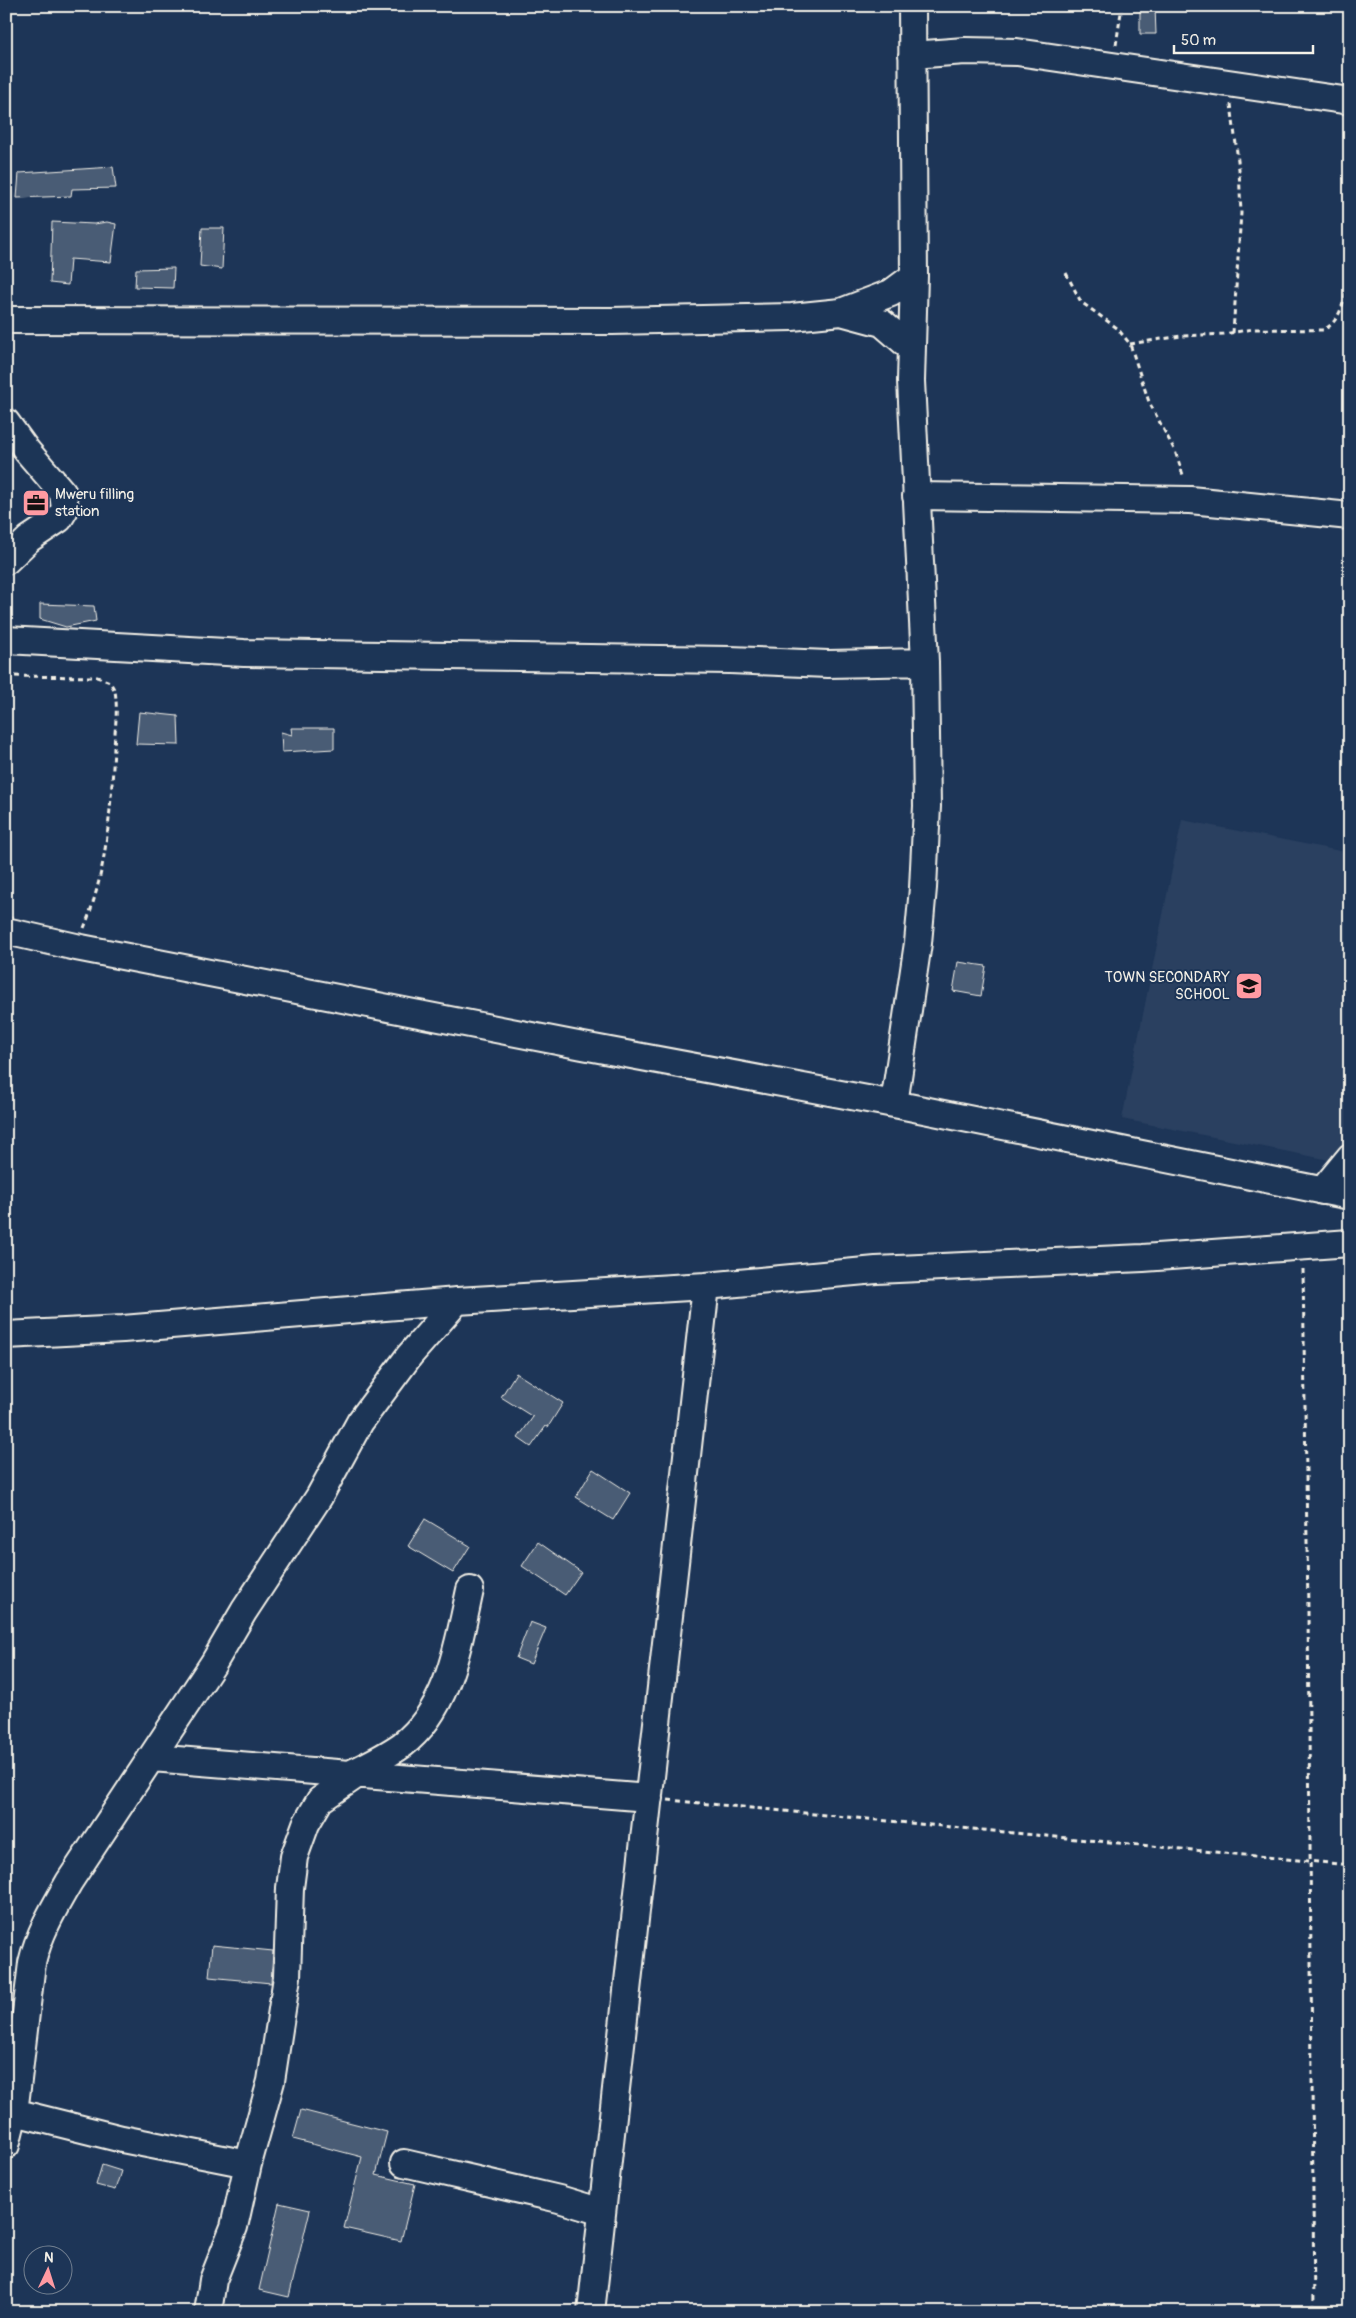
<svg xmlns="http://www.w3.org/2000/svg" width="1356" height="2318" viewBox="0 0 1356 2318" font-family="Pangolin,sans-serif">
	<rect width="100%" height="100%" fill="#1d3557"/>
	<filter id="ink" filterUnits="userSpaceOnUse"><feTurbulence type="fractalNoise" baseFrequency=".02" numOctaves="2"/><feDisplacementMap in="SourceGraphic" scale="10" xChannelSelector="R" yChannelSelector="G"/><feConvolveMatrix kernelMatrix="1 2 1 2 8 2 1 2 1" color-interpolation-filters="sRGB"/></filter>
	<g filter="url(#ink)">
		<path fill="#2a4060" d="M1182,820L1350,853V1164L1122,1119Z"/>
		<path fill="#485b74" stroke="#f4f1e8" d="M1155,7L1156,34H1140V8Z
			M113,167L116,188L72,189L71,196L17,198L19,173Z
			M52,222L94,224L107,222L116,224L111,262L70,259L68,285L50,283Z
			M202,228H224L222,269L200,266Z
			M174,268L173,288L135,287L136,269Z
			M40,604L94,606L96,621L66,627L40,619Z
			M139,712L178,716L179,745L136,744Z
			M291,728H334V749L282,752L281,732L292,735Z
			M958,962L986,966L981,996L953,991Z
			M516,1373L563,1403L548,1427L546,1426L531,1447L518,1438L533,1417L501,1397Z
			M593,1469L630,1493L613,1520L576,1497Z
			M425,1519L470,1546L453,1573L408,1546Z
			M538,1542L581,1572L565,1595L522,1566Z
			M530,1622L546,1628L531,1664L516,1658Z
			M212,1945L273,1951L271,1983L209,1977Z
			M301,2110L387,2132L376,2175L415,2184L401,2241L344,2228L362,2157L293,2139Z
			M102,2165L121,2171L115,2190L96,2185Z
			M279,2203L310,2210L289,2297L259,2290Z"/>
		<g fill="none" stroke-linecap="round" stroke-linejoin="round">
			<g stroke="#f4f1e8" stroke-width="30">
				<path id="minor" d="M912,55L965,51L1017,52L1350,101
					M841,312L882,323L911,348
					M6,320L612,321L792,317L841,312L891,293L914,276
					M6,422L27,451L63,493L65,509L59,519L29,539L6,561
					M916,496L1190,500L1350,516
					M6,640L244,653L730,660L828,664L925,662
					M6,931L76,947L583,1046L894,1104L1350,1196
					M894,1104L918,943L923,888L927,806L925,662L911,381L914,276L912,6
					M1322,1191L1350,1157
					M6,1335L123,1329L457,1301L706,1286L876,1270L1143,1258L1350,1243
					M152,1758L649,1798
					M348,1775C366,1766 385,1757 402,1745C449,1709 458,1645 470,1590
					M6,2110L122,2139L248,2164
					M6,2145L14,2113L32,1963C39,1933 54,1908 69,1882L213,1664L244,1611L319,1497L360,1422L409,1356L457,1301
					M404,2163L559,2199L602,2212
					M208,2312L213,2280L234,2227L248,2164L271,2081L287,1977L290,1888L294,1857L306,1824L320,1800L355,1776
					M591,2312L706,1286"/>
			</g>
			<path stroke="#f4f1e8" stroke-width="3" stroke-dasharray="5 4" stroke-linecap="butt" d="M1116,45L1122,6
				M1231,104L1239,169L1241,213L1233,333
				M1066,273L1081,302L1117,328L1130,344L1149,402L1175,451L1184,478
				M1130,344L1181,336L1224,334L1253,329L1323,330C1349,318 1347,274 1350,249
				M6,676L97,677L110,682L115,691C118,709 115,729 114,748C111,808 107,872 84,928
				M1303,1269L1308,1610L1314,2312
				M668,1800L1350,1865"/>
			<use href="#minor" stroke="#1d3557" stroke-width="26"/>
		</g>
	</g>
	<defs>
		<g id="office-square" transform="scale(1.4375)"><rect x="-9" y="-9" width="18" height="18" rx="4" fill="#ff9aa2" stroke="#1d3557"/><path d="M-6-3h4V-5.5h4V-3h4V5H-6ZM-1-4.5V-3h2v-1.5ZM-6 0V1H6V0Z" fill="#111"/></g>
		<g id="school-square" transform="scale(1.4375)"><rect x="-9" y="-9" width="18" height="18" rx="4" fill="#ff9aa2" stroke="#1d3557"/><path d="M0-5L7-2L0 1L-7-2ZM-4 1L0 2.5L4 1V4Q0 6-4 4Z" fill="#111"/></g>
	</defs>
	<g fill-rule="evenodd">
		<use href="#office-square" x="36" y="503"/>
		<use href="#school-square" x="1249" y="986"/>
	</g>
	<g text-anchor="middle" stroke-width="4" stroke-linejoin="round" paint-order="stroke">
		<g font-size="15" fill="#f4f1e8" stroke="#1d3557" text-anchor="start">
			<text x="55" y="499">Mweru filling<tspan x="55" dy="17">station</tspan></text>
			<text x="1230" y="982" text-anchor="end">TOWN SECONDARY<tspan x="1230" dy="17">SCHOOL</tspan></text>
		</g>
	</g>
	<rect width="1356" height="2318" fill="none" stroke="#1d3557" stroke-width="25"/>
	<rect x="12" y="12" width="1331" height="2293" fill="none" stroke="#f4f1e8" stroke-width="2" filter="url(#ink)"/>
	<g transform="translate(48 2270) rotate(4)"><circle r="24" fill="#1d3557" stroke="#738091"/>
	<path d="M0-4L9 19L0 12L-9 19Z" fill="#ff9aa2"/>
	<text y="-8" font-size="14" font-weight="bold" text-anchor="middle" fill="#f4f1e8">N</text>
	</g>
	<path d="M1174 45v8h139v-8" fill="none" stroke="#f4f1e8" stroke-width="2.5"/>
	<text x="1181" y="45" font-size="15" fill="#f4f1e8" stroke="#1d3557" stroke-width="4" paint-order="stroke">50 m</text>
</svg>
